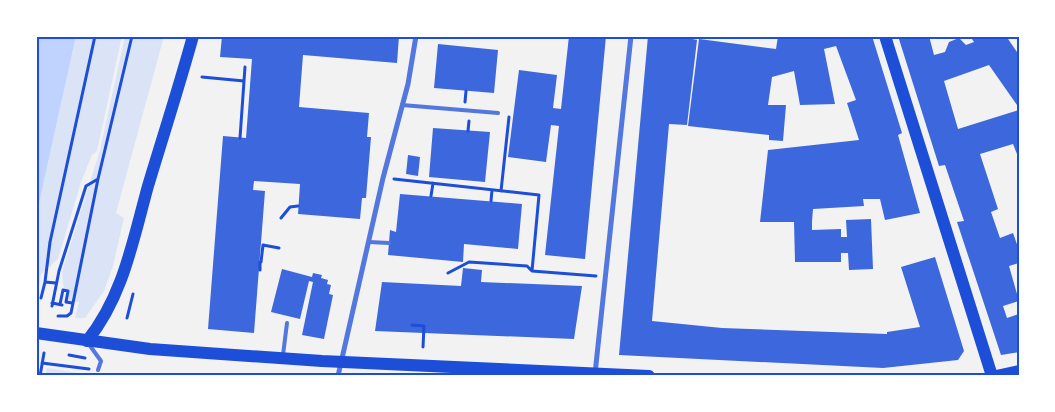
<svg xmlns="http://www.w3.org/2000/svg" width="1055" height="412" viewBox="0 0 1055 412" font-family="Cabin,sans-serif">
	<rect width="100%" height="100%" fill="#f2f2f2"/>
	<path fill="#dbe4f7" d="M76,36H122L97,151L92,155L81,182L58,259L41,274L36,298V217Z
		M125,36H164L116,213L124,218L113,266L104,291L85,318H75L79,302L69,301L63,284L62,272L100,150Z
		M47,368L98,376H45Z"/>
	<path fill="#bfd3fe" d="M36,36H76L36,217Z"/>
	<path fill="#3d67dc" d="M222,36H399L397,63L303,55L299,107L369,113L367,137H371L366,198H362L360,219L298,214L300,184L254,181L253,190L265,191L254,333L208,329L223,136L246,138L252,59L220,57Z
		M569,36H606L585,259L545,255L559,126L551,125L546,162L508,157L519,70L557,75L553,108L561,109Z
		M648,36H679L697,40L687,125L669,124L652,321L722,328L887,334V332L920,327L901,267L935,257L964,351L958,360L883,368L619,355Z
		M778,36H872L902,133L898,135L920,213L885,220L880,199H863L864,206L813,209L812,221V230L841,229V237H847L846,220L871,219L873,269L849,270L848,253H841V262H795L794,222H760L768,150L859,140L847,103L856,100L836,46L824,49L835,104L800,105L794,71L772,77L768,105H786L783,141L769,140V135L688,126L699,39L776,49Z
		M898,36H929L934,55L945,52L949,42L959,38L966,45L974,42L970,36H1006L1019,55V108L989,65L944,81L958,129L1019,110V159L1013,144L980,154L998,209L991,212L1000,238L1013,233L1019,250V263L1009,266L1019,301L1003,306L1007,318L1019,314V352L1001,355L957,222L964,221L945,165L939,166Z
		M438,44L498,50L494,93L434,88Z
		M433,128L490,132L485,182L429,177Z
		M408,155L420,157L418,176L406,174Z
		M400,194L522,204L518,249L464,244L463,262L388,255L390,230L396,232Z
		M463,268L482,270L481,282L582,286L574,339L375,331L382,282L461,286Z
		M282,269L312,277L313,273L322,275L321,278L328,280L327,284L331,285L329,294L333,295L324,339L302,335L313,282L309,281L300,319L271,312Z"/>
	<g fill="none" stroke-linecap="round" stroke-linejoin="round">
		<path stroke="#1d4ed8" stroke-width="3" d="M202,77L244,81L240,138
			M244,81L245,67
			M465,102L466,91
			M468,131L469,121
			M394,179L539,195L532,271
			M501,191L509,117
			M431,196L433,183
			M491,201L492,190
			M281,218L290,207L298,206
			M260,262V270
			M261,262L263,245L279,248
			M448,273L469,262L527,266L532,271L596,276
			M56,283L45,282L50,242L95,36
			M41,298L45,282
			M52,303L62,305
			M60,304L63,290L68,291L66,302L72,303
			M52,306L59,271L86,186L98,179
			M58,316H67L71,313L98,179L132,36
			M127,318L133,294
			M412,325L424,326L423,347
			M69,355L85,358
			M42,363L89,369
			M40,376L44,353
			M60,376H66"/>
		<path stroke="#5277de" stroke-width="4" d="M402,105L498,113
			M369,242L389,243
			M88,343L101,361L98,370
			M283,355L287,323"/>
		<path stroke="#5277de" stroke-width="5" d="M595,374L631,36
			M338,376L383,178L408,84L416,36"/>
		<path stroke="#1d4ed8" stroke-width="12" d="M885,36L992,376
			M36,333L150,349L322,361L649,376
			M87,341C123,297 133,240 148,186C163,136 179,87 193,36
			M996,376L1019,371"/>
	</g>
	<rect width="1055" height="412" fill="none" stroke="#ffffff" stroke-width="75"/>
	<rect x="38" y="38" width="980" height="336" fill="none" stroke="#1d4ed8" stroke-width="2"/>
</svg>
